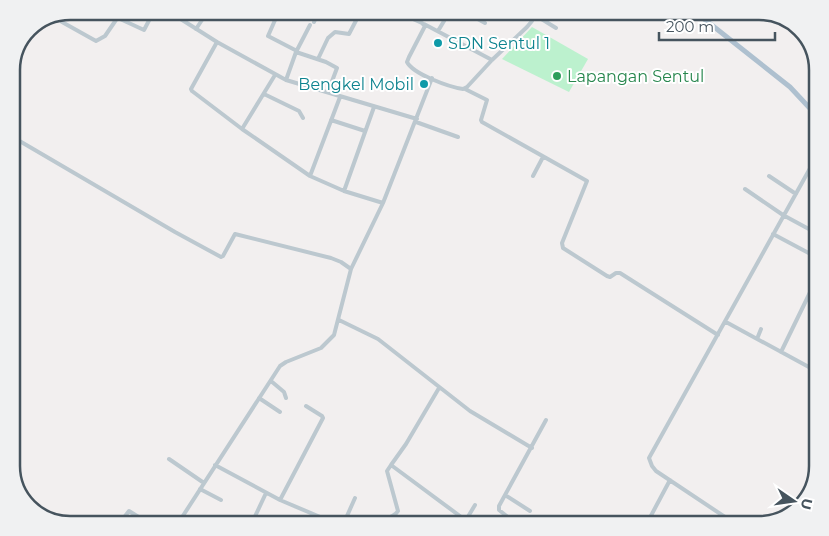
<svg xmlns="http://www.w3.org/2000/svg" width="829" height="536" viewBox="0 0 829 536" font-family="Montserrat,sans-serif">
	<rect width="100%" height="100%" fill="#f2efef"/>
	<path fill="#bcf1ce" d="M532,27L588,59L569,92L502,59Z"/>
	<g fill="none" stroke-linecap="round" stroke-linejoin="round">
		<path stroke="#bcc8cf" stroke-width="4" d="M120,11L118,18L144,30L154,11
			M168,11L217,42L286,80L417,119
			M279,11L268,36L297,51
			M395,11L422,23L425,26L409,57L407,62C413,74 449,87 463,89L467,87L492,60L527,27L532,21L535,11
			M463,11L485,23
			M66,13L62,22L96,41L105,36L118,17
			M535,15L556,28
			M314,22L319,11
			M424,24L492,60
			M196,29L208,11
			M438,31L450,11
			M217,42L191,89L192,91L242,129L310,176L344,191L383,203
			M296,52L326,62L337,68L328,92
			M318,59L328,38L335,32L349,34L361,11
			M286,80L296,52L310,25
			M465,89L487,100L481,120L482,122L587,181L562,243L563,248L607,276L610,277L616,273H620L718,335
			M264,94L299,111L303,118
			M331,120L365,131
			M416,122L458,137
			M242,129L275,75
			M11,136L175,232L221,257L223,256L235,234L331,258L341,262L351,269
			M310,176L340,97
			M533,176L543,157
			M769,176L796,194
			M745,189L783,215L818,234
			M344,191L374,107
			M773,234L818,258
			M339,320L378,339L470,411L532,448
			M726,322L818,372
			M757,339L761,329
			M781,352L818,276
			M271,381L284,392L286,398
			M439,388L406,444L391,465L472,525
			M259,398L280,412
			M169,459L204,483
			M215,465L280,500L339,525
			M200,489L221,500
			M505,495L530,511
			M280,500L323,418L322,416L306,406
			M118,525L129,511L145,521
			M177,525L280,366L286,362L321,348L334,335L351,269L383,203L432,78
			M251,525L266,493
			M343,525L355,498
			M373,525C381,520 394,518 398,511L387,471L391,465
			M463,525L475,505
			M514,525V522L499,510V506L546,420
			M646,525L670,480
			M737,525L656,471L652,466L649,458L818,154"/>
		<path stroke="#aec0cf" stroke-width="5" d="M694,11L790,87L818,117"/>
	</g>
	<g fill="#0f9aa8" stroke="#fff" stroke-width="2">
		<circle cx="438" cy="43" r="5"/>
		<circle cx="424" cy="84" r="5"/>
	</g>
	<circle fill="#2e9e5b" stroke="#fff" stroke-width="2" cx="557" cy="76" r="5"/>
	<g text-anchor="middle" stroke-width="4" stroke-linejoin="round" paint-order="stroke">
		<g font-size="16" fill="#0d838f" stroke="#fff" text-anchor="start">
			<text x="448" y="49">SDN Sentul 1</text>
			<text x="414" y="90" text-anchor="end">Bengkel Mobil</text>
		</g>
		<g font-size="16" fill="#27864d" stroke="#fff" text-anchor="start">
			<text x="567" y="82">Lapangan Sentul</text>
		</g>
	</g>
	<path d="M0 0H829V536H0ZM70 20H759A50 50 0 0 1 809 70V466A50 50 0 0 1 759 516H70A50 50 0 0 1 20 466V70A50 50 0 0 1 70 20Z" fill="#f0f1f2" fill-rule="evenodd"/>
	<path fill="none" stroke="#46545e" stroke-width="2.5" d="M70 20H759A50 50 0 0 1 809 70V466A50 50 0 0 1 759 516H70A50 50 0 0 1 20 466V70A50 50 0 0 1 70 20Z"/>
	<g transform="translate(794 501) rotate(103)" stroke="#ffffff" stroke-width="4" paint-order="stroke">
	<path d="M0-4L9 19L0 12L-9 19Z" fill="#46545e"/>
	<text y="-8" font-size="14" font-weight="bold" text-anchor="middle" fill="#46545e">U</text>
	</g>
	<path d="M659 32v8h116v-8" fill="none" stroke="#46545e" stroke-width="2.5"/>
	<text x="666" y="32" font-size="15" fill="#46545e" stroke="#ffffff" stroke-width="4" paint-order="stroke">200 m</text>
</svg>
